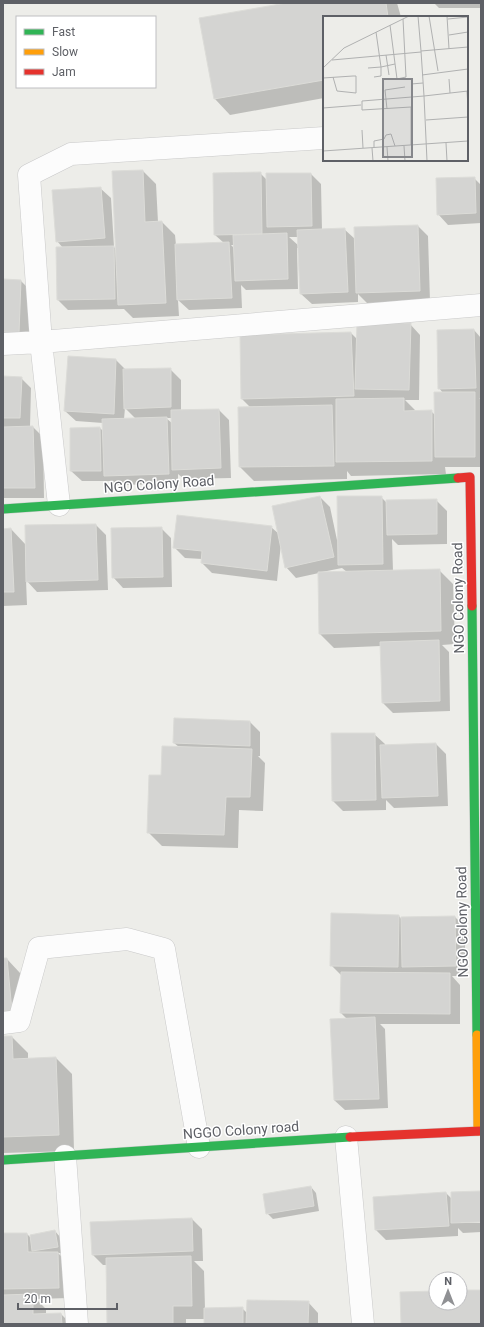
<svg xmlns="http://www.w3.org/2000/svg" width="484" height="1327" viewBox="0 0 484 1327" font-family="Roboto,sans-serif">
	<rect width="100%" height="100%" fill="#edede9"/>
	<path fill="#0003" fill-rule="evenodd" d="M295,3H397L401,17H324V98L230,115L215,99Z
		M434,3H481V8H439Z
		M143,171L156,184L158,222H162L175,235L176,245L224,243L215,235L260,173L267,180L311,174L321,184L322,230L344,229L355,239L418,226L428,236L430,301L367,303L358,294V302L312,304L301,294L299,248H297L298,289L246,290L241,285L242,308L189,310L178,300L179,316L133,318L124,309L68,310L58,300L63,248L57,241L100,188L111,198L114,247L117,250ZM289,237H298L299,246ZM231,245H234L235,249Z
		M474,178L481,185V223L448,225L438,214Z
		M3,280L21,281L31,291L29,343L3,341Z
		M410,324L420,335L419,400H405L417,412L431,411L436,416L443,393L439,388L474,330L481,338V398H479L481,399V467H445L446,474L351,476L347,471V479L254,481L240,467L251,408L242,399L351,333L357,339Z
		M69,357L116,360L126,370L170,369L181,380V410H219L229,420L231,478L184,479L178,474V484L115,485L110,481H82L71,471L100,428L104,432L103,423L76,421L65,411ZM125,408L136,419H124ZM166,418H172L173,424Z
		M3,377L21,378L31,388L30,427H33L43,437L44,498H3Z
		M320,497L330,507L337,540L381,497L387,503L436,500L447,511V544L398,545L392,539L393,571L439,570L453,584L455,644L442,645L449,652L450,711L393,713L383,703L381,646L334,648L320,634L319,573L296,578L286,567L281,544L277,581L212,573L202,563V559L185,558L174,547L271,527L279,534ZM342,568L347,572H322Z
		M96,525L106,535L108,590L37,592L26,580L27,605L3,606V530L11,529L26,545Z
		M161,528L171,538L172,587L123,588L113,577Z
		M175,719L250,722L260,732V756H258L265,763L263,811L239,810L238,848L162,846L148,832L162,776L179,747L174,743Z
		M374,734L385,744V746L436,744L446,754L448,806L394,808L386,800V810L343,811L333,801Z
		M399,916L402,920L455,917L465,927V976H452L460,985V1024H380L385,1029L388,1108L345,1110L334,1100L348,1020L341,1013L342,976L331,965Z
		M3,959H7L20,973L26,1024L3,1026Z
		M3,1037H12L28,1053V1059L56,1058L72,1074L74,1151L3,1153Z
		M311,1187L316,1193L319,1211L273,1219L267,1213Z
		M481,1192V1221H461V1223H481V1232L463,1233L458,1228V1236L386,1240L376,1230L446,1193L452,1199Z
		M192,1219L202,1229L203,1261H194L204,1271L205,1309L242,1308L247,1313L308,1302L318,1313V1324H205V1319H186V1324H108L107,1265H103L93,1255Z
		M55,1231L60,1237L63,1253H58L68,1263L69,1298L36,1299L46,1309V1314H61L71,1324H3V1234H27L31,1238Z"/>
	<path fill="#d4d4d2" stroke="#dcdcd8" d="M286,3H386L388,17H324V80L214,99L199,18Z
		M143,170L145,222L162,221L166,303L118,305L112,171Z
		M261,172L262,234L214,235L213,173Z
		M266,173H311L312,226L267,227Z
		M475,177L476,213L437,215L436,178Z
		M101,187L105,238L56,242L52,190Z
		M418,225L420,291L356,293L354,227Z
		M345,228L348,292L300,294L297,230Z
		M287,233L288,279L235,281L233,235Z
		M229,242L232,298L177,300L175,244Z
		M114,246L115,299L57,300L56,247Z
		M3,279L21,280L19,333L3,332Z
		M357,322L411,323L409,390L355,389Z
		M474,329L476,388L438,389L437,330Z
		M351,332L354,396L241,399L240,335Z
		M68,356L116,359L114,414L64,411Z
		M171,368V407L124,409L123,369Z
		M3,376L22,377L20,418H3Z
		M434,392H475V457H435Z
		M404,398V411L432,410V461L336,462V399Z
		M332,405L334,466L239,467L238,407Z
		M219,409L221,468L172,470L171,410Z
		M167,417L169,474L104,476L102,419Z
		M33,426L35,488H3V427Z
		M100,427L101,471H70V428Z
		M320,496L334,557L285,568L272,506Z
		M337,496H382L383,564L338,565Z
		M437,499V534L387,535L386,500Z
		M177,515L272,526L267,571L201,563L202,551L173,548Z
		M96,524L98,580L26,582L25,525Z
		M162,527L163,577L112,578L111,528Z
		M11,528L14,592H3V529Z
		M440,569L441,631L319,634L318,572Z
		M439,640L440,701L382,703L380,642Z
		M174,718L250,721V746L173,743Z
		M331,733H375L376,800L332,801Z
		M436,743L438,796L382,798L380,745Z
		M162,746L252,749L250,797H226L224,835L147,833L149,775H161Z
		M331,913L399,915L398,967L330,966Z
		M455,916L456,966L402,967L401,917Z
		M3,958H7L12,1011L3,1012Z
		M341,972L450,973V1014L340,1013Z
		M375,1017L379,1099L334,1100L330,1019Z
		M3,1036H12L13,1059L56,1057L59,1135L3,1137Z
		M311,1186L314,1206L266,1214L263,1194Z
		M481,1191V1222L451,1223V1192Z
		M446,1192L449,1226L375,1230L373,1197Z
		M192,1218L193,1251L92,1255L90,1222Z
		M55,1230L58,1247L32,1251L30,1235Z
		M3,1233H27L28,1252H58L59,1288L3,1289Z
		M191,1256L192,1306H173V1324H107L106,1258Z
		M460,1290H481V1324H401L400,1292L436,1291V1303H460Z
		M33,1294V1314L61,1313L62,1324H3V1295Z
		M247,1300L309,1301L308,1324H246Z
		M243,1307V1324H204V1308Z"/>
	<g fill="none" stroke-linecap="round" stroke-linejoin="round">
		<g stroke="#c9c9c9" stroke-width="23">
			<path id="street" d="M3,344L41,342L481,305
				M59,505L41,342L29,175L71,154L324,138
				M3,1023L19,1021L39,948L127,939L164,949L199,1147
				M346,1137L363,1324
				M65,1156L77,1324"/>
		</g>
		<g stroke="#cacbcb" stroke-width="10">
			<path id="fast" d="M3,509L458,478
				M472,606L477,1035
				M3,1160L350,1137"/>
		</g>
		<g stroke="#cacbcb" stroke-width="10">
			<path id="slow" d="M477,1035L478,1131"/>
		</g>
		<g stroke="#cacbcb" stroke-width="10">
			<path id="jam" d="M458,478L470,477L472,606
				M350,1137L481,1131"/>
		</g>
		<use href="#street" stroke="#fcfcfc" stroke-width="22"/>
		<use href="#fast" stroke="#30b455" stroke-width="9"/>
		<use href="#slow" stroke="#ff9f0a" stroke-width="9"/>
		<use href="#jam" stroke="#e5322d" stroke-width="9"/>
	</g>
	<g text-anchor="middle" stroke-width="3" stroke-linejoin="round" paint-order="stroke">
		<g font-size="14" fill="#5e6066" stroke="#fff">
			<text transform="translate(159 484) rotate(-4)" y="5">NGO Colony Road</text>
			<text transform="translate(458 598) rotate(-91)" y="5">NGO Colony Road</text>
			<text transform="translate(462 922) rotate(-91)" y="5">NGO Colony Road</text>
			<text transform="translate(241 1130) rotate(-4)" y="5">NGGO Colony road</text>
		</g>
	</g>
	<g transform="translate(323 16)">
		<rect width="145" height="145" fill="#edede9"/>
		<path fill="none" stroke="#b0b1b1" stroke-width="1" d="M95,0L98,35M106,0L115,55M124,0L126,33M125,3L145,1M67,9L74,63L83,61L80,3M53,16L58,51L72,48M126,19L145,16M63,39L66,59M9,44L98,36M0,52L21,32L86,0M45,52L58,51V60L51,61M99,59L145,53M0,62L30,60H33V77L14,75L10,61M126,63L127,77M88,68L100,67M144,75L145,91M0,92L38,89M64,93L62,74L82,71M103,104L145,101M39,114L40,132M123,127L124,145M88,129V91L39,94V85L101,80L98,35L145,31M81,130L82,145M64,131L65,145M49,132L50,145M51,132V125L61,123L63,119L68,118L72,130M0,135L145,125M104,145L101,80L145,75"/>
		<path fill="#86878b" fill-opacity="0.15" stroke="#86878b" stroke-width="2" d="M60,63H89V141H60Z"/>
		<rect width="145" height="145" fill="none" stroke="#5e6066" stroke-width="2"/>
	</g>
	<rect width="484" height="1327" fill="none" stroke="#5e6066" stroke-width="8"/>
	<rect x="16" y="16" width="140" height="72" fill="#ffffff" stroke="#bfbfc2"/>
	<rect x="24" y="29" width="20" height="6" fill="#30b455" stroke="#bfbfc2"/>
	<text x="52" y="36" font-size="12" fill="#5e6066">Fast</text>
	<rect x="24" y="49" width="20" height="6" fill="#ff9f0a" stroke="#bfbfc2"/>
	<text x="52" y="56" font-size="12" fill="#5e6066">Slow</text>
	<rect x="24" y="69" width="20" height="6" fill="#e5322d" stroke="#bfbfc2"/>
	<text x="52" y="76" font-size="12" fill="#5e6066">Jam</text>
	<g transform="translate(448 1291)"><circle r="19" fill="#ffffff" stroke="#bfbfc2"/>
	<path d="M0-3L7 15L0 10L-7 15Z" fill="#909194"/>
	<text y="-6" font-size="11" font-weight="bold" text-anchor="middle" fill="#5e6066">N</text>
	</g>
	<path d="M18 1303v6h99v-6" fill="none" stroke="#5e6066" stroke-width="2"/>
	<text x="24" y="1303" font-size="12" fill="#5e6066" stroke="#ffffff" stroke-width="3" paint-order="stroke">20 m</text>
</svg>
